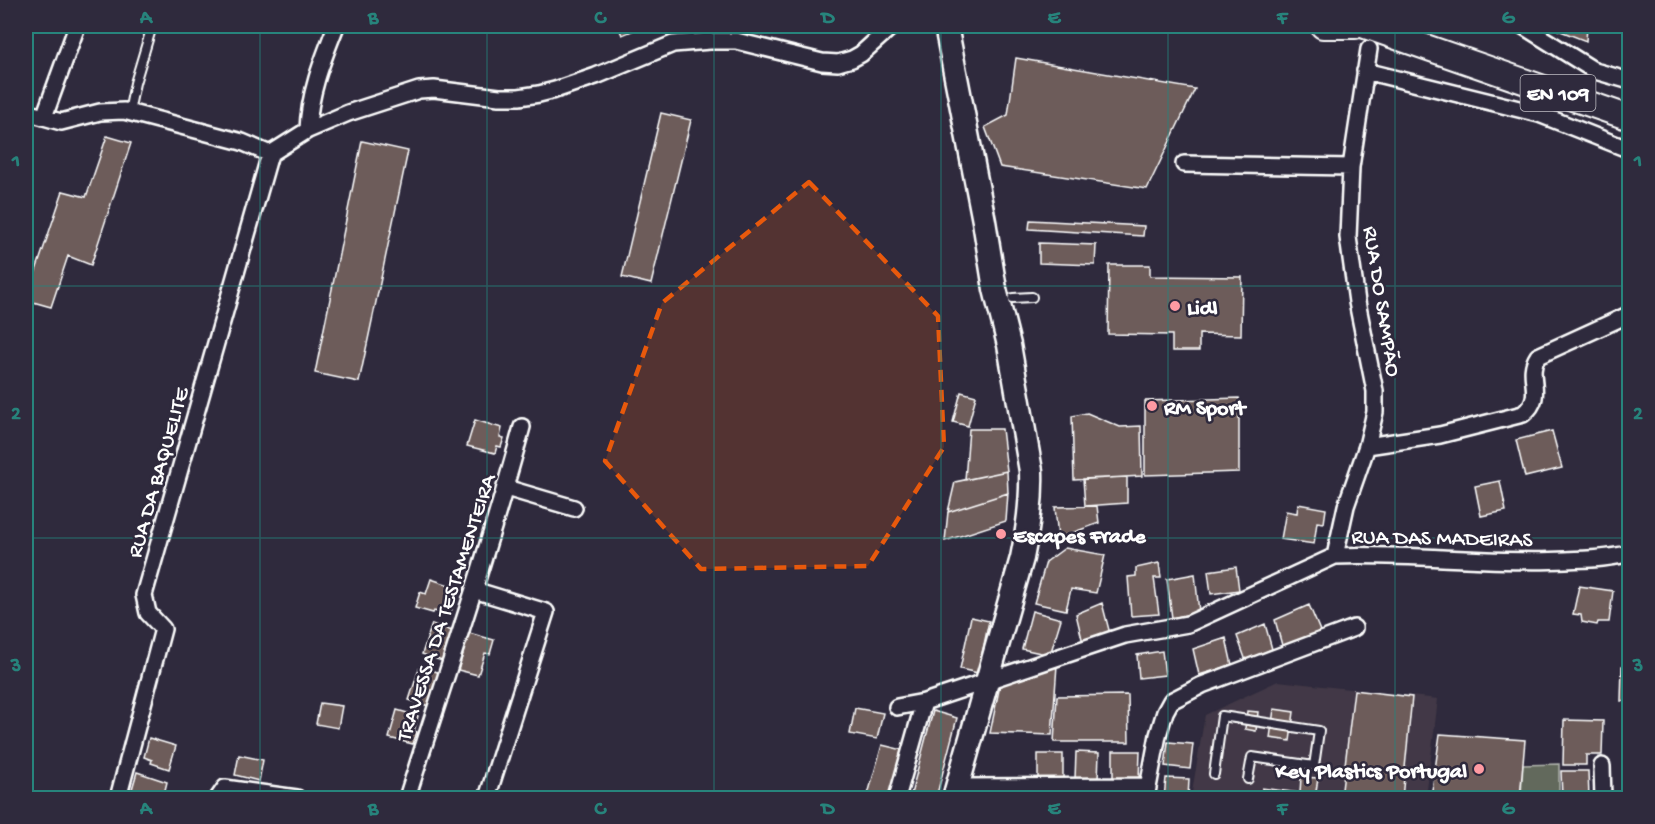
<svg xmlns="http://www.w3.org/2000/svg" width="1655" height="824" viewBox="0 0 1655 824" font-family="'Gochi Hand',sans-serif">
	<rect width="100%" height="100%" fill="#2f2a3d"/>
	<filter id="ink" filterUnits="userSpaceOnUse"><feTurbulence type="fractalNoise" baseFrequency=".0167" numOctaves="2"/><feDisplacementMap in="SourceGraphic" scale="12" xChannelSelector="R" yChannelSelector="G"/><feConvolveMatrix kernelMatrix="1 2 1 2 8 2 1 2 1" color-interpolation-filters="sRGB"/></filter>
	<g filter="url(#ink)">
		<path fill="#423946" d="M1278,681L1438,699L1426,798H1191L1205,715Z"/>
		<path fill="#62695b" stroke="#b0b4ad" stroke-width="1.5" d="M1559,764V798H1521L1523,765Z"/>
		<path fill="#6d5c5a" stroke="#fff" stroke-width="1.5" d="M618,26H632L634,30L622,35Z
			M1559,26H1587L1586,41L1558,30Z
			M1016,58L1195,89L1147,189L1000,167L985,127L1008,115Z
			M661,113L691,120L651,284L622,277Z
			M107,136L131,143L91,265L68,256L51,307L26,300L63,191L86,197Z
			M362,141L408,151L359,382L315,373Z
			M1030,220L1144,226L1143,236L1029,229Z
			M1039,243L1096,245L1095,265L1039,263Z
			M1109,265H1150V276L1242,277L1241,335L1199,334V351H1172V335L1108,334Z
			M961,392L976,396L968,426L953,422Z
			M1239,398V472L1145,475V401Z
			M1087,413L1120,427L1141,426L1142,476L1074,480L1072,416Z
			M475,420L502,428L500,437L504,438L501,447L497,446L495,453L467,446Z
			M969,429H1002L1007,471L965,480Z
			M1552,431L1562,468L1525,477L1516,440Z
			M1007,471L1008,493L948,512L955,482Z
			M1127,477V503L1085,506L1083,479Z
			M1500,481L1506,511L1481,516L1475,486Z
			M1008,493L1006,521L945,541L948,512Z
			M1298,504L1326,509L1324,523L1317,522L1314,544L1281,539L1286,511L1297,513Z
			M1097,506L1099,523L1058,538L1055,507Z
			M1065,548L1105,555L1096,593L1071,589L1066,610L1034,603L1046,562Z
			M1159,563L1161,578H1154L1159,614L1131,616L1128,577L1136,576V568Z
			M1236,567L1239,590L1211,594L1208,571Z
			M1195,574L1199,612L1172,618L1167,579Z
			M431,579L458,588L450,615L434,611L433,613L415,608L420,592L426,594Z
			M1579,586L1613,591L1609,622H1598L1597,625L1582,622L1581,615L1573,614Z
			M1102,603L1110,634L1083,643L1076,614Z
			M1309,605L1320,631L1283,649L1275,620Z
			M1032,611L1061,619L1050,655L1022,649Z
			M971,617L989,621L978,673L960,669Z
			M432,624L455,632L445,662L422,654Z
			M1265,624L1272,649L1246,661L1237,636Z
			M469,633L494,640L490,654L485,653L478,675L458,670Z
			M1226,638L1232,665L1199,675L1193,649Z
			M1162,651L1165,675L1139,678L1137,655Z
			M1057,665L1052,735L990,733L1000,685Z
			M420,666L443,674L432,707L409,700Z
			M1622,666H1630V701H1621Z
			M1354,690L1412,697L1402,798H1341Z
			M1128,695L1129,742H1054L1057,696Z
			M320,703L342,706L338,728L316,724Z
			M855,708L883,713L877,739L850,734Z
			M1274,709L1294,712L1290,741L1270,738Z
			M397,710L418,716L414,731L417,732L413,744L389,738Z
			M933,711L957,718L936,798H910Z
			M1247,711L1258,712L1256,731L1245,729Z
			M1564,720L1603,721L1602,755H1586V765H1563Z
			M1440,734L1525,740L1520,798H1431Z
			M149,738L176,746L169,769L151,763L152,760L144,757Z
			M1168,742L1193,744L1190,769L1165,766Z
			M882,745L903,750L892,798H867Z
			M1113,751H1140L1139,781H1113Z
			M1076,752L1099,753L1098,780L1075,779Z
			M1038,754H1063V780H1038Z
			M239,755L263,760L259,781L235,775Z
			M1630,766V798H1626L1627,767Z
			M1561,771H1588L1589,798H1562Z
			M137,772L167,782L163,798H137L130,796Z
			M1301,777L1318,778L1315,798H1261L1262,788L1300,793Z
			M1166,778L1189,779L1188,798H1164Z"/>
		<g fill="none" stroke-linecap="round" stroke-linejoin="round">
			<g stroke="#fff" stroke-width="12">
				<path id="lane" d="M129,112L135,83L152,26
					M1013,298L1032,297
					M1214,774L1222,716L1319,731L1314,766L1252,757L1248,779"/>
			</g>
			<g stroke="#fff" stroke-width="20">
				<path id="street" d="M1523,26L1595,71L1630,81
					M1365,71L1539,114L1630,150
					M26,112L61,122L100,112L124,111L242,142L270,154L308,130L348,113L419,90L434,89L499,97H519L539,94L555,90L596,76L673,44L710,41H736L822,62L838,63L852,59L861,54L892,26
					M44,117L77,26
					M308,130C309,93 323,59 336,26
					M1184,164L1351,167
					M1367,446L1440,435L1523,414C1547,395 1524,377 1538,356L1630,314
					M506,488L574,508
					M1335,556L1346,506L1367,446L1375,412V391L1357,302L1348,237L1351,167L1369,49
					M474,590L546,612L487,798
					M897,707L924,702
					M1602,766L1603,798
					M958,787L1148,786
					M118,798L163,629L148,613L144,595L270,154
					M218,798L225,788L297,798
					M407,798C446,675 488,552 522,427
					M897,798L924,702L1125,635L1188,624L1335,556C1412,553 1489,564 1566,560C1587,559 1609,559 1630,553
					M1146,798L1158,735L1165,712L1171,701L1202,685L1354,628"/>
			</g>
			<g stroke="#fff" stroke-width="27">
				<path id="secondary" d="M946,26L984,221L995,289L1009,345L1031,471C1032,501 1028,529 1022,558L954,798"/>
			</g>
			<g stroke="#fff" stroke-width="28">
				<path id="primary" d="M1323,26H1355
					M1365,26L1630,118"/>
			</g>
			<use href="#lane" stroke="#2f2a3d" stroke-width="8"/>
			<use href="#street" stroke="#2f2a3d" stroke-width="15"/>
			<use href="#secondary" stroke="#2f2a3d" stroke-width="22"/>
			<use href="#primary" stroke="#2f2a3d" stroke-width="24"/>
		</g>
	</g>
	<path fill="#e8590c" fill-opacity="0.2" stroke="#e8590c" stroke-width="4.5" stroke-dasharray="12 8" stroke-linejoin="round" d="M809,182L938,316L944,447L868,566L701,569L605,461L662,303Z"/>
	<path fill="none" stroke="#27847c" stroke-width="1.5" stroke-opacity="0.55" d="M260,26V798M487,26V798M714,26V798M941,26V798M1168,26V798M1395,26V798M26,286H1630M26,538H1630"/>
	<g fill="#ff9aa2" stroke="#2f2a3d" stroke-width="2">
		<circle cx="1175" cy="306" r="6"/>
		<circle cx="1152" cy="406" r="6"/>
		<circle cx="1001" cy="534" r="6"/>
		<circle cx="1479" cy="769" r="6"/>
	</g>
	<g text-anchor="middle" stroke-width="5" stroke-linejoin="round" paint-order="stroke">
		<rect fill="#2f2a3d" stroke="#c1bfc5" stroke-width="1.5" x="1520.5" y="75" width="75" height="36" rx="4.5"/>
		<g font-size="21" font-weight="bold" fill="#fff">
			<text x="1558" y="100">EN 109</text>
		</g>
		<g font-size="22" fill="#fff" stroke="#2f2a3d">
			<text transform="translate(1384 301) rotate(81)" y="8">RUA DO SAMPÃO</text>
			<text transform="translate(156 472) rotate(-74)" y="8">RUA DA BAQUELITE</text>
			<text transform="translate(1442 536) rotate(1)" y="8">RUA DAS MADEIRAS</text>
			<text transform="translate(444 607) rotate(-72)" y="8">TRAVESSA DA TESTAMENTEIRA</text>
		</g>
		<g font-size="22" font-weight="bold" fill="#fff" stroke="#2f2a3d" text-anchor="start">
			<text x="1187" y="314">Lidl</text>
			<text x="1164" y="414">RM Sport</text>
			<text x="1013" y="542">Escapes Frade</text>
			<text x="1467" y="777" text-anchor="end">Key Plastics Portugal</text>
		</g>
	</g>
	<rect width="1655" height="824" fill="none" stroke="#2f2a3d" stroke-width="66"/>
	<rect x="33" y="33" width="1589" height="758" fill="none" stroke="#27847c" stroke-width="2"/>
	<g font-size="20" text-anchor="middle" font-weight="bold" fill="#27847c">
		<text x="146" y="23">A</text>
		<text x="373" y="23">B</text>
		<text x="600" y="23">C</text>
		<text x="828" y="23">D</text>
		<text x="1054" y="23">E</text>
		<text x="1282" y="23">F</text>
		<text x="1508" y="23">G</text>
		<text x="16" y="166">1</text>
		<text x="1638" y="166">1</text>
		<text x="16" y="419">2</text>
		<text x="1638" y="419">2</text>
		<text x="16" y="671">3</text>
		<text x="1638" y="671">3</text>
		<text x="146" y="814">A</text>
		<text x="373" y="814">B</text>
		<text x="600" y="814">C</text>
		<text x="828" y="814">D</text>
		<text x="1054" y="814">E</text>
		<text x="1282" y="814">F</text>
		<text x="1508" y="814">G</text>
	</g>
</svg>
